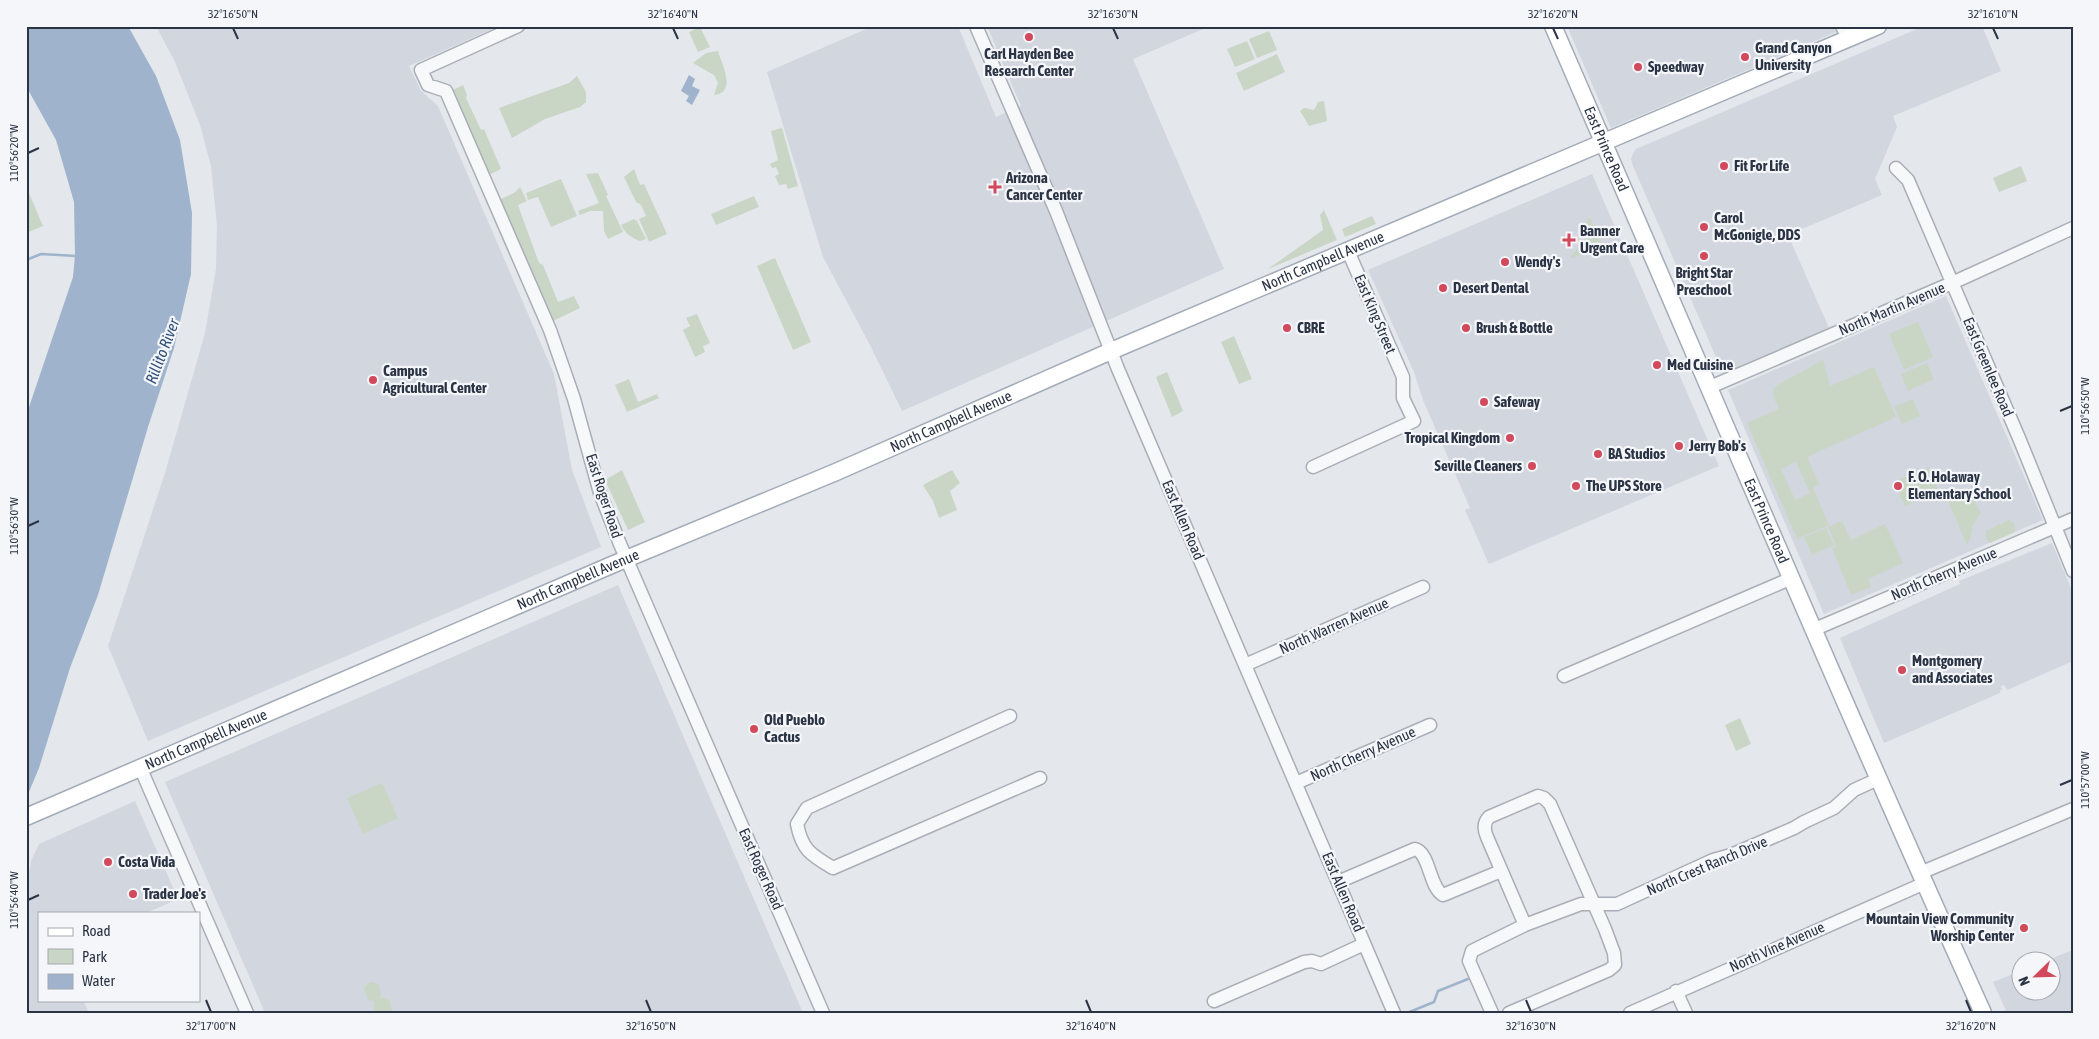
<svg xmlns="http://www.w3.org/2000/svg" width="2099" height="1039" viewBox="0 0 2099 1039" font-family="'Asap Condensed',sans-serif">
	<rect width="100%" height="100%" fill="#e4e7ec"/>
	<path fill="#d2d6de" d="M156,26H499L409,66L421,91L438,106L554,374L572,470L601,547L148,741L108,646L165,473L205,333L216,269L217,225L211,166L200,125L175,62Z
		M873,26H958L996,117L1021,106L987,26H1210L1133,59L1224,269L902,411L870,345L823,257L767,72Z
		M1567,26H1834L1836,32L1611,128Z
		M1924,26H1982L2001,71L1893,116L1897,127L1875,179L1882,195L1788,235L1829,328L1723,373L1633,166L1631,159L1633,154L1636,149Z
		M1592,174L1719,466L1489,564L1465,510L1470,508L1423,400L1414,372L1368,270Z
		M1946,296L2043,520L1824,614L1728,390Z
		M2052,543L2073,593V661L2007,690L2004,685L2001,686L2002,689L2000,691V693L1884,743L1840,638L1960,584L1959,581Z
		M618,585L803,1013H265L165,782Z
		M135,801L178,899L146,913H39V1000H83L89,1013H26V892L31,861L39,844Z
		M2073,950V1013H2007L1993,982L2021,971L2022,992H2052V962L2045,961Z"/>
	<path fill="#c9d6c5" fill-rule="evenodd" d="M700,27L710,47L698,52L689,32Z
		M1269,31L1277,50L1257,58L1249,39Z
		M1247,41L1255,59L1235,67L1227,49Z
		M718,51C722,64 737,93 714,95L718,83L714,75L693,63L706,53Z
		M1277,54L1285,72L1244,91L1236,73Z
		M577,76L586,92V102L580,107L545,119L512,138L499,108L569,83Z
		M463,85L467,95L466,98L481,130L484,129L501,169L487,176L451,91Z
		M1324,101L1327,121L1309,126L1300,111L1304,108L1314,110L1318,102Z
		M782,128L798,186L788,189L786,184L779,185L775,176L779,174L776,167L772,168L770,164L778,160L771,131Z
		M2021,166L2027,181L1999,192L1993,178Z
		M634,169L640,185L644,184L667,234L649,242L639,219L646,216L641,205L636,202L624,177Z
		M598,173L608,195L606,196L623,232L608,239L604,231L603,211H590L580,215L578,211L599,203L586,174Z
		M561,179L577,216L551,227L538,197L528,200L526,193Z
		M26,186L43,226L26,233Z
		M520,187L527,201L518,205L539,263L543,265L558,302L574,296L580,308L551,322L499,200L514,193Z
		M754,196L759,207L716,225L711,214Z
		M1324,210L1337,240L1268,269L1323,230L1320,215Z
		M1372,216L1376,224L1345,237L1342,229Z
		M1590,218L1602,245L1573,258L1570,257L1591,235L1582,227Z
		M634,219L637,221L646,239L640,241C631,238 625,233 621,225Z
		M775,258L811,342L793,350L757,266Z
		M697,314L710,343L703,346L705,352L695,357L683,330L690,326L686,318Z
		M1918,322L1933,357L1904,370L1889,334Z
		M1234,336L1252,379L1239,384L1221,342Z
		M1823,360L1830,386L1874,367L1896,417L1807,457L1819,484L1813,488L1829,525L1797,539L1747,423L1779,409L1773,396L1774,387ZM1796,462L1810,493L1795,500L1781,469Z
		M1927,363L1934,379L1908,391L1901,374Z
		M1167,372L1183,411L1172,417L1156,377Z
		M629,379L638,402L657,394L659,398L627,412L615,385Z
		M1913,399L1920,416L1902,424L1894,407Z
		M1928,467L1939,491L1905,506L1894,482Z
		M622,470L645,522L628,530L605,480Z
		M952,470L960,483L950,491L957,510L939,518L933,501L923,485Z
		M1969,488L1981,514C1968,527 1974,534 1967,545L1947,498Z
		M2009,520L2014,523L2015,532L1990,543L1986,538V531Z
		M1842,521L1851,540L1885,524L1903,563L1868,579L1871,587L1851,595L1832,548L1836,546L1828,527Z
		M1826,528L1834,545L1812,555L1804,537Z
		M1740,718L1751,744L1736,751L1725,725Z
		M382,783L398,818L363,834L347,798Z
		M372,982L379,985L381,995L379,998H385L390,1001L392,1009L389,1013H374V1001L368,1000L364,989L367,984Z"/>
	<path fill="#9fb4cc" d="M26,26H128L156,76L180,140L192,213L191,274L174,348L148,427L98,595L70,668L39,768L26,799V416L73,277L75,255L74,202L56,140L26,86Z
		M689,75L695,79L692,86L700,90L692,105L686,101L689,96L681,91Z"/>
	<g fill="none" stroke-linecap="round" stroke-linejoin="round">
		<path stroke="#9fb4cc" stroke-width="2.5" d="M26,260L41,254L76,256
			M1407,1013L1434,1002L1438,991L1468,979"/>
		<g stroke="#a9aeb7" stroke-width="15">
			<path id="minor" d="M518,26L421,70L428,85L446,91L550,330L574,399L600,493L620,544L823,1013
				M976,26L1056,211L1118,369L1394,1013
				M1842,26L1848,39
				M1896,168L1908,180L2019,438L2073,571
				M1710,387L1952,283L2073,228
				M1313,467L1414,421L1403,398V377L1348,251
				M1815,629L2073,519
				M1245,665L1423,587
				M1564,676L1792,578
				M1010,716L807,808L797,824C802,850 811,855 833,868L1040,778
				M140,767L247,1013
				M1296,783L1430,725
				M1920,873L2073,809
				M1338,882L1415,849C1430,853 1429,887 1443,895L1501,871
				M1676,991L1686,1013
				M1214,1001L1304,962L1312,961L1321,964L1364,944
				M1492,1013L1469,961L1472,951L1525,925L1581,904H1617L1713,860L1731,855L1794,828L1804,822L1834,808L1854,790L1878,779
				M1509,1013L1609,970L1615,965L1614,953L1605,929L1550,804L1544,798L1538,796L1489,817C1483,823 1484,830 1487,837L1525,925
				M1630,1013L1925,883"/>
		</g>
		<g stroke="#a3abb8" stroke-width="19">
			<g id="major">
				<path id="s1" d="M1553,26C1696,355 1835,686 1983,1013"/>
				<path id="s2" d="M26,817L614,564L836,472L1111,351L1878,26"/>
			</g>
		</g>
		<use href="#minor" stroke="#f7f8fa" stroke-width="12"/>
		<use href="#major" stroke="#fff" stroke-width="16"/>
	</g>
	<path fill="none" stroke="#2b3445" stroke-width="2" d="M233,28L238,39M673,28L678,39M1113,28L1118,39M1553,28L1558,39M1993,28L1998,39M28,153L39,148M2060,411L2072,406M28,526L39,521M2060,785L2072,780M28,900L39,895M206,1000L211,1012M646,1000L651,1012M1086,1000L1091,1012M1526,1000L1531,1012M1966,1000L1971,1012"/>
	<g fill="#d1495b" stroke="#f4f6f9" stroke-width="2">
		<circle cx="1029" cy="37" r="5"/>
		<circle cx="1745" cy="57" r="5"/>
		<circle cx="1638" cy="67" r="5"/>
		<circle cx="1724" cy="166" r="5"/>
		<path d="M992.5 179.5h5v5h5v5h-5v5h-5v-5h-5v-5h5z"/>
		<circle cx="1704" cy="227" r="5"/>
		<path d="M1566.5 232.5h5v5h5v5h-5v5h-5v-5h-5v-5h5z"/>
		<circle cx="1704" cy="256" r="5"/>
		<circle cx="1505" cy="262" r="5"/>
		<circle cx="1443" cy="288" r="5"/>
		<circle cx="1287" cy="328" r="5"/>
		<circle cx="1466" cy="328" r="5"/>
		<circle cx="1657" cy="365" r="5"/>
		<circle cx="373" cy="380" r="5"/>
		<circle cx="1484" cy="402" r="5"/>
		<circle cx="1510" cy="438" r="5"/>
		<circle cx="1679" cy="446" r="5"/>
		<circle cx="1598" cy="454" r="5"/>
		<circle cx="1532" cy="466" r="5"/>
		<circle cx="1576" cy="486" r="5"/>
		<circle cx="1898" cy="486" r="5"/>
		<circle cx="1902" cy="670" r="5"/>
		<circle cx="754" cy="729" r="5"/>
		<circle cx="108" cy="862" r="5"/>
		<circle cx="133" cy="894" r="5"/>
		<circle cx="2024" cy="928" r="5"/>
	</g>
	<g text-anchor="middle" stroke-width="4.5" stroke-linejoin="round" paint-order="stroke">
		<g font-size="15" font-weight="bold" fill="#2b3445" stroke="#f4f6f9" text-anchor="start">
			<text x="1755" y="53">Grand Canyon<tspan x="1755" dy="17">University</tspan></text>
			<text x="1029" y="59" text-anchor="middle">Carl Hayden Bee<tspan x="1029" dy="17">Research Center</tspan></text>
			<text x="1648" y="72">Speedway</text>
			<text x="1734" y="171">Fit For Life</text>
			<text x="1006" y="183">Arizona<tspan x="1006" dy="17">Cancer Center</tspan></text>
			<text x="1714" y="223">Carol<tspan x="1714" dy="17">McGonigle, DDS</tspan></text>
			<text x="1580" y="236">Banner<tspan x="1580" dy="17">Urgent Care</tspan></text>
			<text x="1515" y="267">Wendy's</text>
			<text x="1704" y="278" text-anchor="middle">Bright Star<tspan x="1704" dy="17">Preschool</tspan></text>
			<text x="1453" y="293">Desert Dental</text>
			<text x="1297" y="333">CBRE</text>
			<text x="1476" y="333">Brush &amp; Bottle</text>
			<text x="1667" y="370">Med Cuisine</text>
			<text x="383" y="376">Campus<tspan x="383" dy="17">Agricultural Center</tspan></text>
			<text x="1494" y="407">Safeway</text>
			<text x="1500" y="443" text-anchor="end">Tropical Kingdom</text>
			<text x="1689" y="451">Jerry Bob's</text>
			<text x="1608" y="459">BA Studios</text>
			<text x="1522" y="471" text-anchor="end">Seville Cleaners</text>
			<text x="1908" y="482">F. O. Holaway<tspan x="1908" dy="17">Elementary School</tspan></text>
			<text x="1586" y="491">The UPS Store</text>
			<text x="1912" y="666">Montgomery<tspan x="1912" dy="17">and Associates</tspan></text>
			<text x="764" y="725">Old Pueblo<tspan x="764" dy="17">Cactus</tspan></text>
			<text x="118" y="867">Costa Vida</text>
			<text x="143" y="899">Trader Joe's</text>
			<text x="2014" y="924" text-anchor="end">Mountain View Community<tspan x="2014" dy="17">Worship Center</tspan></text>
		</g>
		<g font-size="15" fill="#2b3445" stroke="#f4f6f9">
			<text dy="5" stroke="none"><textPath href="#s1" startOffset="134">East Prince Road</textPath></text>
			<text dy="5" stroke="none"><textPath href="#s2" startOffset="1411">North Campbell Avenue</textPath></text>
			<text transform="translate(1892 309) rotate(-23)" y="5">North Martin Avenue</text>
			<text transform="translate(1375 314) rotate(67)" y="5">East King Street</text>
			<text transform="translate(1988 367) rotate(67)" y="5">East Greenlee Road</text>
			<text dy="5" stroke="none"><textPath href="#s2" startOffset="1006">North Campbell Avenue</textPath></text>
			<text transform="translate(604 496) rotate(72)" y="5">East Roger Road</text>
			<text transform="translate(1183 520) rotate(67)" y="5">East Allen Road</text>
			<text dy="5" stroke="none"><textPath href="#s1" startOffset="539">East Prince Road</textPath></text>
			<text transform="translate(1944 574) rotate(-23)" y="5">North Cherry Avenue</text>
			<text dy="5" stroke="none"><textPath href="#s2" startOffset="601">North Campbell Avenue</textPath></text>
			<text transform="translate(1334 626) rotate(-24)" y="5">North Warren Avenue</text>
			<text dy="5" stroke="none"><textPath href="#s2" startOffset="196">North Campbell Avenue</textPath></text>
			<text transform="translate(1363 754) rotate(-24)" y="5">North Cherry Avenue</text>
			<text transform="translate(1707 866) rotate(-23)" y="5">North Crest Ranch Drive</text>
			<text transform="translate(761 869) rotate(66)" y="5">East Roger Road</text>
			<text transform="translate(1343 892) rotate(67)" y="5">East Allen Road</text>
			<text transform="translate(1777 947) rotate(-24)" y="5">North Vine Avenue</text>
		</g>
		<g font-size="16" font-style="italic" fill="#34527a" stroke="#f4f6f9">
			<text transform="translate(162 351) rotate(-69)" y="6">Rillito River</text>
		</g>
	</g>
	<rect width="2099" height="1039" fill="none" stroke="#f4f6f9" stroke-width="55"/>
	<rect x="38" y="912" width="162" height="90" fill="#f4f6f9" stroke="#a4a8b1"/>
	<rect x="48" y="928" width="25" height="8" fill="#ffffff" stroke="#a4a8b1"/>
	<text x="82" y="936" font-size="15" fill="#2b3445">Road</text>
	<rect x="48" y="949" width="25" height="15" fill="#c9d6c5" stroke="#a4a8b1"/>
	<text x="82" y="962" font-size="15" fill="#2b3445">Park</text>
	<rect x="48" y="974" width="25" height="15" fill="#9fb4cc" stroke="#a4a8b1"/>
	<text x="82" y="986" font-size="15" fill="#2b3445">Water</text>
	<g transform="translate(2036 976) rotate(247)"><circle r="24" fill="#f4f6f9" stroke="#a4a8b1"/>
	<path d="M0-4L9 19L0 12L-9 19Z" fill="#d1495b"/>
	<text y="-8" font-size="14" font-weight="bold" text-anchor="middle" fill="#2b3445">N</text>
	</g>
	<rect x="28" y="28" width="2044" height="984" fill="none" stroke="#2b3445" stroke-width="2"/>
	<g font-size="12" text-anchor="middle" fill="#2b3445">
		<text x="233" y="18">32°16'50"N</text>
		<text x="673" y="18">32°16'40"N</text>
		<text x="1113" y="18">32°16'30"N</text>
		<text x="1553" y="18">32°16'20"N</text>
		<text x="1993" y="18">32°16'10"N</text>
		<text transform="translate(14 153) rotate(-90)" y="4">110°56'20"W</text>
		<text transform="translate(2085 406) rotate(-90)" y="4">110°56'50"W</text>
		<text transform="translate(14 526) rotate(-90)" y="4">110°56'30"W</text>
		<text transform="translate(2085 780) rotate(-90)" y="4">110°57'00"W</text>
		<text transform="translate(14 900) rotate(-90)" y="4">110°56'40"W</text>
		<text x="211" y="1030">32°17'00"N</text>
		<text x="651" y="1030">32°16'50"N</text>
		<text x="1091" y="1030">32°16'40"N</text>
		<text x="1531" y="1030">32°16'30"N</text>
		<text x="1971" y="1030">32°16'20"N</text>
	</g>
</svg>
